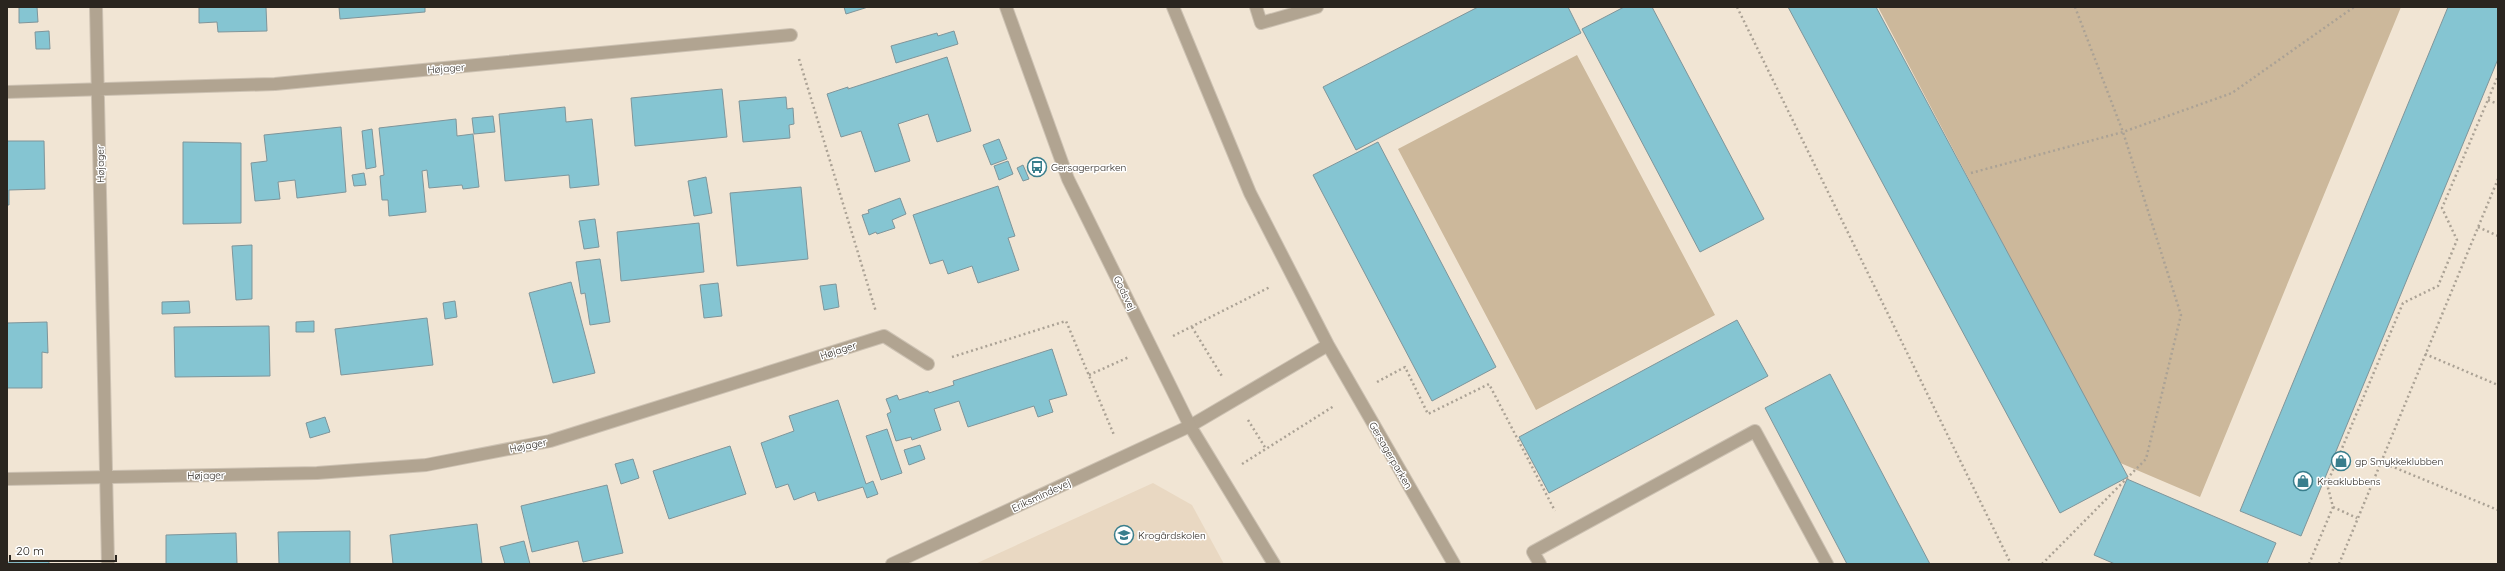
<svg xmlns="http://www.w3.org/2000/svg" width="2505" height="571" viewBox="0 0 2505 571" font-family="Quicksand,sans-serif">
	<rect width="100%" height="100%" fill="#f1e5d4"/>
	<path fill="#e9d8c2" d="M1153,483L1192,505L1224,564H975Z"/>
	<path fill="#ccb89b" d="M1878,7H2401L2200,497L2118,462Z
		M1577,55L1715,315L1536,410L1398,149Z"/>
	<path fill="#85c5d2" stroke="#7f959a" d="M19,7H37L38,22L19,23Z
		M199,7H266L267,31L218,32L217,22L199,23Z
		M339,7H425V12L340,19Z
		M844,7H868L846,14Z
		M1478,7H1568L1581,33L1356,150L1323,87Z
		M1624,7H1652L1764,219L1700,252L1582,29Z
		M1788,7H1876L2128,477L2060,513Z
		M2448,7H2498V59L2301,536L2240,511Z
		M49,31L50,49H36L35,32Z
		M954,31L958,44L896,63L891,46L937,33L938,36Z
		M947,57L971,131L937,142L928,114L898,124L910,161L875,172L861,131L841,137L827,94L848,87V89Z
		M722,89L727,137L635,146L631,98Z
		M786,97L787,109L793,108L794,124L789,125L790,138L743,142L739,101Z
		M565,107L566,122L592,119L599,185L570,188L569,175L505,181L499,114Z
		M493,116L495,132L474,134L472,118Z
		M456,119L457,136L473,134L479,187L463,189L462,185L429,188L427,170L422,171L426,212L389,216L388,200H382L380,176L384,175L379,128Z
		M341,127L346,192L297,198L295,180L278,182L280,199L255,201L251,163L267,161L264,135Z
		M372,129L376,167L366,169L362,131Z
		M999,139L1007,159L991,165L983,145Z
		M7,141H44L45,189L9,190V205H7Z
		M183,142L241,143V223L183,224Z
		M1378,142L1496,367L1432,401L1313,175Z
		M1008,161L1013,174L999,180L994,166Z
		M1023,165L1029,179L1023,181L1017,168Z
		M364,173L366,185L354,186L352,175Z
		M706,177L712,213L694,216L688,181Z
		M998,186L1015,236L1008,238L1019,270L978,283L972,266L948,274L943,260L930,264L913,215Z
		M801,187L808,259L737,266L730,193Z
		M900,198L906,214L892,220L895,228L877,234L876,232L869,235L862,215L869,213L868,210Z
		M595,219L599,247L584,249L579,221Z
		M699,223L704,272L621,281L617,232Z
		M252,245V299L236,300L232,246Z
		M600,259L610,322L590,325L585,293L581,294L576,262Z
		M571,282L595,373L553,383L529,293Z
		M718,283L722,316L704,318L700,285Z
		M836,284L839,307L824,310L820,286Z
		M189,301L190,313L162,314V302Z
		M455,301L457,317L445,319L443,303Z
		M427,318L433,365L341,375L335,329Z
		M1737,320L1768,376L1549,493L1519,437Z
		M314,321V332H296V322Z
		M47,322L48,353L42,352V388H7V323Z
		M269,326L270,376L175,377L174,327Z
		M1052,349L1067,395L1049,400L1053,412L1038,417L1034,406L968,427L959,401L934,409L941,430L912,440L911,437L896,441L887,414L891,412L886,399L897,395L899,400L928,391L929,393L954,385L953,381Z
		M1830,374L1930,564H1847L1765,408Z
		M838,400L866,484L873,481L878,494L867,498L863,487L818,501L815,492L794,500L788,484L776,488L761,443L794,431L789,416Z
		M325,417L330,432L310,438L306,423Z
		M887,429L902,473L881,480L866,436Z
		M920,445L925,459L909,465L904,450Z
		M730,446L746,494L669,519L653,471Z
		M633,459L639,478L621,484L615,464Z
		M2127,479L2276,543L2267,564H2115L2094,555Z
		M607,485L623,553L583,562L578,541L532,552L521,506Z
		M477,524L482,564H393L390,535Z
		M350,531V564H279L278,532Z
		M236,533L237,564H166V535Z
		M524,541L530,564H505L500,547Z
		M49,561V564H7V562Z"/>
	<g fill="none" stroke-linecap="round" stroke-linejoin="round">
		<g stroke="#cdc2b3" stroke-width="14">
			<path id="service" d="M1256,7L1261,23L1317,7
				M1540,564L1533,552L1755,431L1827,564"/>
		</g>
		<g stroke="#cdc2b3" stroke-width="14">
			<path id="minor" d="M96,7L108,564
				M1173,7L1250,193L1328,345L1454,564
				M7,92L275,84L791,35
				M7,479L317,473L426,465L550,441L884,336L928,364
				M892,564L1190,426L1328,345"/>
		</g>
		<g stroke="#cdc2b3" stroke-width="14">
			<path id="tertiary" d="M1006,7L1068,179L1190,426L1274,564"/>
		</g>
		<path stroke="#aba295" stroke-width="2.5" stroke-dasharray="2 3" stroke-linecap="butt" d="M1737,7L2011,564
			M799,59L876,312
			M2488,100L2498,104
			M1971,173L2123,132L2232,93L2354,7
			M2478,227L2498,236
			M1192,327L1223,378
			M1173,336L1270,287
			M2425,354L2498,385
			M952,357L1066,321L1114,435
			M1089,375L1129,357
			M1377,382L1405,367L1428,414L1489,384L1555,511
			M1248,420L1266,449
			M2381,462L2498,510
			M1242,464L1334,406
			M2333,507L2357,518
			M2042,564L2146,459L2181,315L2123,132L2075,7
			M2309,564L2333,507L2327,484L2403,303L2438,286L2457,240L2442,208L2498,76
			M2339,564L2498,179
			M2498,564V563"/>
		<use href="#service" stroke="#b1a491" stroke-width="12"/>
		<use href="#minor" stroke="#b1a491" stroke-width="12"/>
		<use href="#tertiary" stroke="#b1a491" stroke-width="12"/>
	</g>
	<defs>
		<g id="bus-ring" transform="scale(1)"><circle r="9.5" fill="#fff" stroke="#397e8c" stroke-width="1.5"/><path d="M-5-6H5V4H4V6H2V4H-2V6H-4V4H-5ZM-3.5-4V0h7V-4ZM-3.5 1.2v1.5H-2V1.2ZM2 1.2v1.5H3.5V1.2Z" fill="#397e8c"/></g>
		<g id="shop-ring" transform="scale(1)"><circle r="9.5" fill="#fff" stroke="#397e8c" stroke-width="1.5"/><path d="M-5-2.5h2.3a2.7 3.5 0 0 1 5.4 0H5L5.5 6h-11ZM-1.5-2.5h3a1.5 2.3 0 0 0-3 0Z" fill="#397e8c"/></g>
		<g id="school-ring" transform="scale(1)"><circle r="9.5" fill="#fff" stroke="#397e8c" stroke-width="1.5"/><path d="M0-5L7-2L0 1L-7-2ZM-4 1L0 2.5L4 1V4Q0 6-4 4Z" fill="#397e8c"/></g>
	</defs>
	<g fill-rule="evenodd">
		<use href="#bus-ring" x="1037" y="167"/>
		<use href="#shop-ring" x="2341" y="461"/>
		<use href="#shop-ring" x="2303" y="481"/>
		<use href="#school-ring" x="1124" y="535"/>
	</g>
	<g text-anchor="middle" stroke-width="3" stroke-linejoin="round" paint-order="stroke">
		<g font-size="10" fill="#2a251f" stroke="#fff">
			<text transform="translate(446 68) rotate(-5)" y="4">Højager</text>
			<text transform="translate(100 164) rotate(-91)" y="4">Højager</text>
			<text transform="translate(1125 293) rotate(64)" y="4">Godsvej</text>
			<text transform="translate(838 350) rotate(-18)" y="4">Højager</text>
			<text transform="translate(528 445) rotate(-11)" y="4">Højager</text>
			<text transform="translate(1391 455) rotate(60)" y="4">Gersagerparken</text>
			<text transform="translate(206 475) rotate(-1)" y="4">Højager</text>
			<text transform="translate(1041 495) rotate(-25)" y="4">Eriksmindevej</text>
		</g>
		<g font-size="10" fill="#2a251f" stroke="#fff" text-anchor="start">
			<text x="1051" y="171">Gersagerparken</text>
			<text x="2355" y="465">gp Smykkeklubben</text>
			<text x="2317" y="485">Kreaklubbens</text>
			<text x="1138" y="539">Krogårdskolen</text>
		</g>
	</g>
	<rect width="2505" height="571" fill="none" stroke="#2a251f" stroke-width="16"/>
	<path d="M10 555v6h106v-6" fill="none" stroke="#2a251f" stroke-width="2"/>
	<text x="16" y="555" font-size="12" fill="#2a251f" stroke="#ffffff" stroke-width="3" paint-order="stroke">20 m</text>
</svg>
